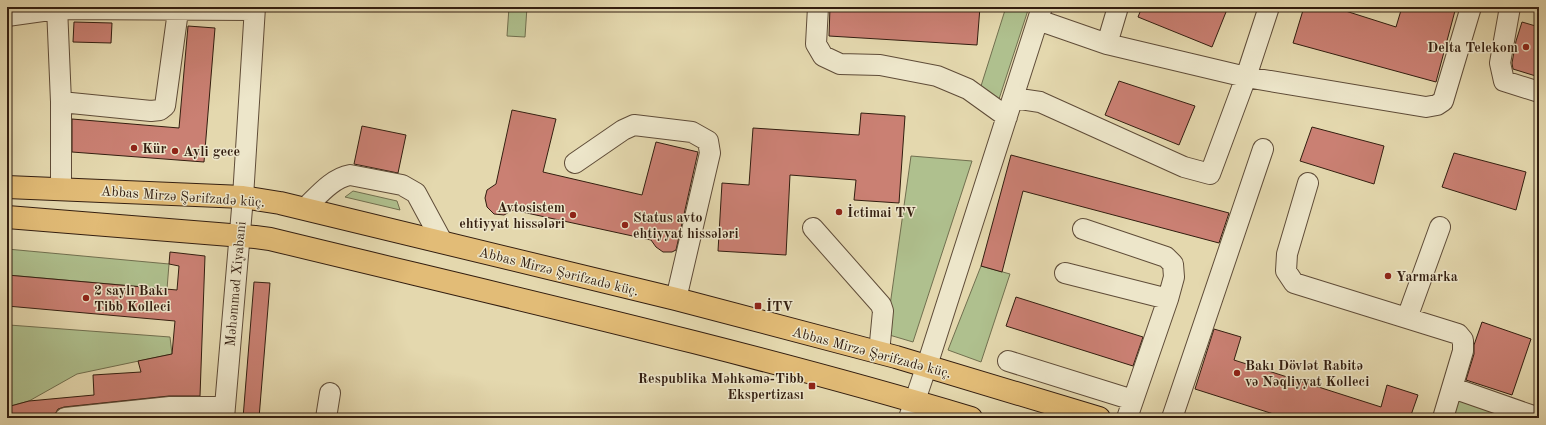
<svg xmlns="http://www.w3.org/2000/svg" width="1546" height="425" viewBox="0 0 1546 425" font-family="'Old Standard TT',serif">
	<rect width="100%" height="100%" fill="#e4d8ae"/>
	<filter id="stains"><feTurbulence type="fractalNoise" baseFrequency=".005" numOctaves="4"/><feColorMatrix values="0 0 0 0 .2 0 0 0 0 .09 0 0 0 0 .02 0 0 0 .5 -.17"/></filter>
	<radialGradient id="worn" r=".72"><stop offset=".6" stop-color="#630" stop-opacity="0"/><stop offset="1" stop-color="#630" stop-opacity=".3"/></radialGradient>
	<path fill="#afc08e" stroke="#716f4f" d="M509,7H527L525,37L507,36Z
		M1006,7H1029L999,99L981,86Z
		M911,156L972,161L913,342L886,334Z
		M353,191L397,201L400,210L345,197Z
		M7,249L169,264L167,289L7,275Z
		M981,266L1010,274L981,362L948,350Z
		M9,325L170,337L172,354L77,374L29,401L7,407V346Z
		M1458,397L1518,418H1451Z"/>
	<path fill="#ca8073" stroke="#331e10" d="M830,7H980L977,45L829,36Z
		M1142,7H1228L1212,47L1138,17Z
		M1304,7H1333L1396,27L1402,7H1456L1436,82L1293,43Z
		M74,22L112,23L111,43L73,42Z
		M1522,22L1539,27V77L1513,69L1512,63L1516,41Z
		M188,26L215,28L204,162L72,152V119L179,128Z
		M1119,81L1195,106L1179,145L1105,115Z
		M512,110L556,119L543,172L642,195L656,142L698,152L676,250L672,252H663L656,247L651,240L513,210L504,215L494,214L487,207L485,198L487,190L496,184Z
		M861,113L905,116L899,203L854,200L856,180L790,175L786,255L718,251L722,183L749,185L753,128L859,135Z
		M362,126L406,135L398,173L354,164Z
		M1312,127L1384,146L1374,184L1300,161Z
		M1454,153L1526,172L1516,210L1442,187Z
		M1011,155L1229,213L1219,243L1023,191L1002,272L981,266Z
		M170,252L205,256L200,396H169L64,407L58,409L54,416L38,418H7V407L29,401L94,395L93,375L141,372L138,361L172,354L175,321L7,306V275L177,290L179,266L169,264Z
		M254,282L270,283L259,418H243Z
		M1016,297L1143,337L1133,366L1006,326Z
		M1482,322L1531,339L1512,395L1466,380L1474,354V345Z
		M1214,329L1241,337L1234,360L1381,407L1387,385L1418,395L1410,418H1286L1195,389Z"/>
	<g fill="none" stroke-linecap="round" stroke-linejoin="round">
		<g stroke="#5f4c38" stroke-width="22">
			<path id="minor" d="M57,7L61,102V189
				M818,7L816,44L823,56L840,64L880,65L937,76L968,89L1007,117
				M1510,7L1500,63L1504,81L1539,92
				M7,16L57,9L255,10
				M1038,20L1107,44L1118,7
				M1107,44L1246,77L1426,107L1437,105L1443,101L1471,7
				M1013,98L1040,102L1184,167L1210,174L1246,77L1269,7
				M61,102L151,111L160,110L165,106L178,11
				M575,163L623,130L634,125L692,132L708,141L710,153L676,299
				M1308,183L1287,254L1286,271L1294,283L1458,334L1463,340V351L1443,418
				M304,209C317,197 332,178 350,175L402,185L416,193L443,243
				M813,228L881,305L883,311L879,353
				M1083,229L1166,257L1173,264L1174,277L1168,299L1127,418
				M1065,273L1168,299
				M1407,318L1440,227
				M1008,361L1133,400
				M1453,388L1536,417H1539
				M65,418L170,407H224
				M224,418L243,197L255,7
				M326,418L330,393
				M909,418L931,353L1042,7
				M1172,418L1263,149"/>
		</g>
		<g stroke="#331e10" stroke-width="24">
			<path id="major" d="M7,187L243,197L280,203L676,299L896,357L1099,418
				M7,217L255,237L270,239C504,296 740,349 971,418"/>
		</g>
		<use href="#minor" stroke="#ede6ca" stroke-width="20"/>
		<use href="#major" stroke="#e2bc77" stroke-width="22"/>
	</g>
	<g fill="#8f2418" stroke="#ede6ca" stroke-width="1.5">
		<circle cx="1526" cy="47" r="4"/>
		<circle cx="134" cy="148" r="4"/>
		<circle cx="175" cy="151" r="4"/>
		<circle cx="839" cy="212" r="4"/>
		<circle cx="573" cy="215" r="4"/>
		<circle cx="625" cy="225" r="4"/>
		<circle cx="1388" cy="276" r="4"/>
		<circle cx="86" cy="298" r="4"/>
		<rect x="754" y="302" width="8" height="8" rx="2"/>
		<circle cx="1237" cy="373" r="4"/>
		<rect x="808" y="382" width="8" height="8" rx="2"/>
	</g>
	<g text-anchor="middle" stroke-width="3" stroke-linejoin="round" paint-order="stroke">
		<g font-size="14" font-weight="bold" fill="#331e10" stroke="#ede6ca" text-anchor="start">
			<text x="1518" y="52" text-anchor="end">Delta Telekom</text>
			<text x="142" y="153">Kür</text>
			<text x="183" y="156">Ayli gece</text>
			<text x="565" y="212" text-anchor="end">Avtosistem<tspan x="565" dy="16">ehtiyyat hissələri</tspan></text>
			<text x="847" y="217">İctimai TV</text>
			<text x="633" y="222">Status avto<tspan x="633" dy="16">ehtiyyat hissələri</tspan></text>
			<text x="1396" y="281">Yarmarka</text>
			<text x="94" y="295">2 saylı Bakı<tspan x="94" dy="16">Tibb Kolleci</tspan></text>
			<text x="766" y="311">İTV</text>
			<text x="1245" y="370">Bakı Dövlət Rabitə<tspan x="1245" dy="16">və Nəqliyyat Kolleci</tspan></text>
			<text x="804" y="383" text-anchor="end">Respublika Məhkəmə-Tibb<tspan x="804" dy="16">Ekspertizası</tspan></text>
		</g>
		<g font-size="14" fill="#331e10" stroke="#ede6ca">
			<text transform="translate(183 196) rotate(4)" y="5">Abbas Mirzə Şərifzadə küç.</text>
			<text transform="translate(559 271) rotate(14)" y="5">Abbas Mirzə Şərifzadə küç.</text>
			<text transform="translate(235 284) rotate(-85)" y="5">Məhəmməd Xiyabani</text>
			<text transform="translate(872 352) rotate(15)" y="5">Abbas Mirzə Şərifzadə küç.</text>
		</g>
	</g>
	<rect width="1546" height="425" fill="none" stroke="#e4d8ae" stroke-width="24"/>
	<rect x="8" y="8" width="1530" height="409" fill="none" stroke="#331e10" stroke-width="2"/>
	<rect x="12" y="12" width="1522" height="401" fill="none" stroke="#331e10"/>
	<rect width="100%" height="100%" filter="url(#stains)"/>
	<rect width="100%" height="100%" fill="url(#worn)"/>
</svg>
